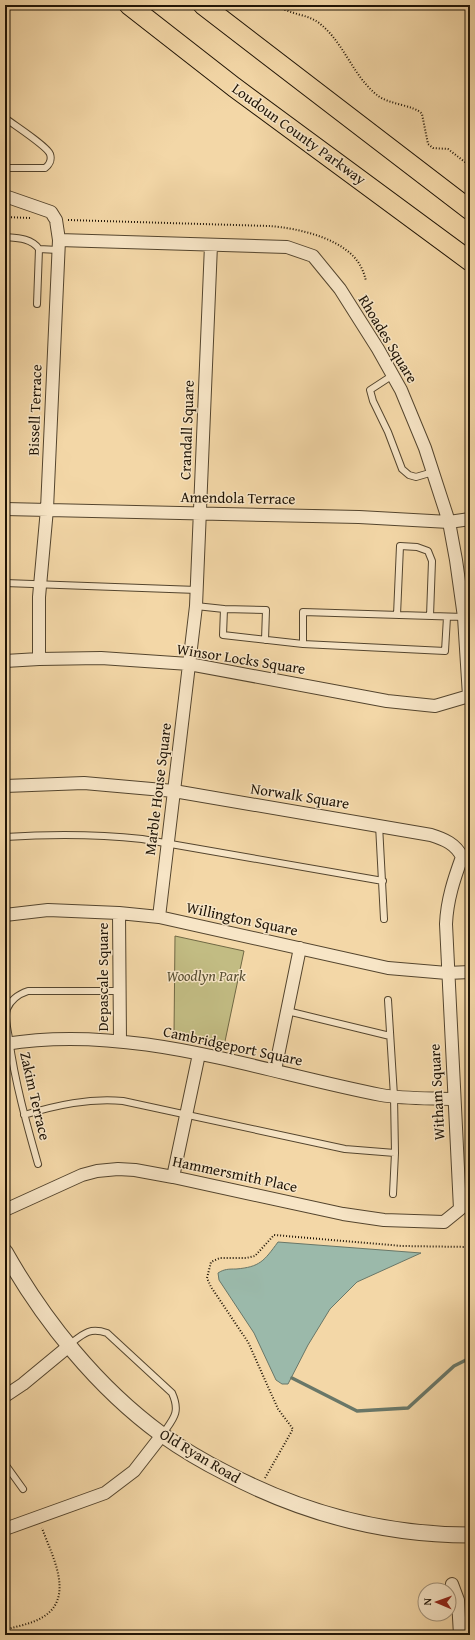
<svg xmlns="http://www.w3.org/2000/svg" width="475" height="1640" viewBox="0 0 475 1640" font-family="'Gentium Book Plus',serif">
	<rect width="100%" height="100%" fill="#f3d7a7"/>
	<filter id="stains"><feTurbulence type="fractalNoise" baseFrequency=".005" numOctaves="4"/><feColorMatrix values="0 0 0 0 .2 0 0 0 0 .09 0 0 0 0 .02 0 0 0 .5 -.17"/></filter>
	<radialGradient id="worn" r=".72"><stop offset=".6" stop-color="#630" stop-opacity="0"/><stop offset="1" stop-color="#630" stop-opacity=".3"/></radialGradient>
	<path fill="#c2bc83" stroke="#706844" d="M175,936L244,951L224,1046L174,1035Z"/>
	<path fill="#9bb9aa" stroke="#697768" d="M278,1242L421,1253L357,1282L330,1309L308,1345L288,1384H282L276,1380L254,1333L219,1280L218,1273C224,1269 229,1269 236,1269C260,1267 264,1261 278,1242Z"/>
	<g fill="none" stroke-linecap="round" stroke-linejoin="round">
		<path stroke="#697768" stroke-width="3.5" d="M292,1378L357,1411L408,1408L454,1366L470,1358"/>
		<g stroke="#54452e" stroke-width="8">
			<path id="service" d="M5,118C14,125 47,146 50,154C52,160 49,165 45,168H5
				M5,237C17,238 31,238 39,249L58,250
				M37,304L39,249
				M393,375L370,390L373,401L388,432L402,469L409,475L416,477L433,472
				M5,583L197,590
				M196,606L224,609L223,635L303,644V612L464,617
				M224,609L266,610L265,640
				M397,615L400,546L417,547L428,551L432,561L430,616
				M303,644L445,651L447,617
				M379,825L384,919
				M5,837C51,834 96,834 142,839L383,881
				M287,1011L390,1036
				M24,1115C57,1105 89,1098 123,1101L345,1149L395,1153L394,1096L388,1000
				M38,1164C26,1122 15,1082 9,1039C8,1030 4,1018 7,1009C11,999 19,994 28,991H119
				M393,1194L395,1153
				M69,1345C83,1334 89,1327 107,1333L172,1393C181,1413 173,1419 162,1435
				M5,1464L23,1489"/>
		</g>
		<g stroke="#54452e" stroke-width="14">
			<path id="minor" d="M5,196L51,212L56,220L59,240L47,509L39,597V659
				M5,509L359,517L449,522L470,519
				M5,661L39,659L101,658L189,664L387,701L435,706L469,696L464,617L456,560L449,522L425,448L401,390L378,349L340,289L313,256L287,247L59,240
				M5,786L84,783L174,791L431,835C444,839 456,844 462,857C454,879 447,900 446,924L460,1209L444,1222L384,1220L343,1214L173,1177L135,1170L118,1169L97,1171L82,1175L5,1210
				M119,913L120,1041
				M5,915L48,910L119,913L159,917L388,968L447,973L470,972
				M159,917L196,606L211,245
				M5,1044C131,1023 258,1071 381,1095C404,1099 430,1098 454,1099
				M275,1070L300,948
				M173,1177L199,1054
				M5,1396L23,1384L69,1346
				M5,1529L105,1493L134,1471L162,1435
				M452,1584L458,1600L460,1635"/>
		</g>
		<g stroke="#54452e" stroke-width="17">
			<path id="tertiary" d="M5,1252C44,1321 97,1387 161,1434C182,1449 204,1462 226,1473C304,1514 383,1535 470,1535"/>
		</g>
		<g stroke="#1f1406" stroke-width="21">
			<path id="primary" d="M129,5L234,87L470,261
				M203,5L470,210"/>
		</g>
		<path stroke="#1f1406" stroke-width="2" stroke-dasharray="1 2" stroke-linecap="butt" d="M277,5C280,7 284,10 288,11C298,15 310,16 319,23C344,42 352,75 377,95C389,105 415,105 422,114L428,144L433,148L448,149L470,166
			M5,217L30,218
			M68,220L269,226C298,228 349,239 362,269C364,273 365,277 366,281
			M265,1478L293,1429L278,1409L248,1342L211,1287L207,1278L211,1262L220,1258H246L255,1256L274,1235L402,1246L470,1247
			M5,1630C17,1626 32,1624 43,1617C76,1597 51,1554 42,1528"/>
		<use href="#service" stroke="#f7e5c6" stroke-width="6"/>
		<use href="#minor" stroke="#f7e5c6" stroke-width="12"/>
		<use href="#tertiary" stroke="#f7e5c6" stroke-width="15"/>
		<use href="#primary" stroke="#f3d7a7" stroke-width="19"/>
	</g>
	<g text-anchor="middle" stroke-width="3" stroke-linejoin="round" paint-order="stroke">
		<g font-size="15" fill="#1f1406" stroke="#f7e5c6">
			<text transform="translate(299 134) rotate(36)" y="5">Loudoun County Parkway</text>
			<text transform="translate(388 339) rotate(59)" y="5">Rhoades Square</text>
			<text transform="translate(35 410) rotate(-88)" y="5">Bissell Terrace</text>
			<text transform="translate(187 430) rotate(-88)" y="5">Crandall Square</text>
			<text transform="translate(238 498) rotate(1)" y="5">Amendola Terrace</text>
			<text transform="translate(241 659) rotate(9)" y="5">Winsor Locks Square</text>
			<text transform="translate(158 789) rotate(-83)" y="5">Marble House Square</text>
			<text transform="translate(300 796) rotate(9)" y="5">Norwalk Square</text>
			<text transform="translate(242 919) rotate(12)" y="5">Willington Square</text>
			<text transform="translate(103 977) rotate(-90)" y="5">Depascale Square</text>
			<text transform="translate(233 1046) rotate(12)" y="5">Cambridgeport Square</text>
			<text transform="translate(437 1092) rotate(-93)" y="5">Witham Square</text>
			<text transform="translate(35 1096) rotate(77)" y="5">Zakim Terrace</text>
			<text transform="translate(235 1174) rotate(12)" y="5">Hammersmith Place</text>
			<text transform="translate(200 1456) rotate(31)" y="5">Old Ryan Road</text>
		</g>
		<g font-size="15" font-style="italic" fill="#584f32" stroke="#f7e5c6">
			<text x="206" y="981">Woodlyn Park</text>
		</g>
	</g>
	<rect width="475" height="1640" fill="none" stroke="#f3d7a7" stroke-width="20"/>
	<rect x="6" y="6" width="463" height="1628" fill="none" stroke="#1f1406" stroke-width="2"/>
	<rect x="10" y="10" width="455" height="1620" fill="none" stroke="#1f1406"/>
	<g transform="translate(437 1602) rotate(272)"><circle r="19" fill="#f7e5c6" stroke="#a19179"/>
	<path d="M0-3L7 15L0 10L-7 15Z" fill="#8f2418"/>
	<text y="-6" font-size="11" font-weight="bold" text-anchor="middle" fill="#1f1406">N</text>
	</g>
	<rect width="100%" height="100%" filter="url(#stains)"/>
	<rect width="100%" height="100%" fill="url(#worn)"/>
</svg>
